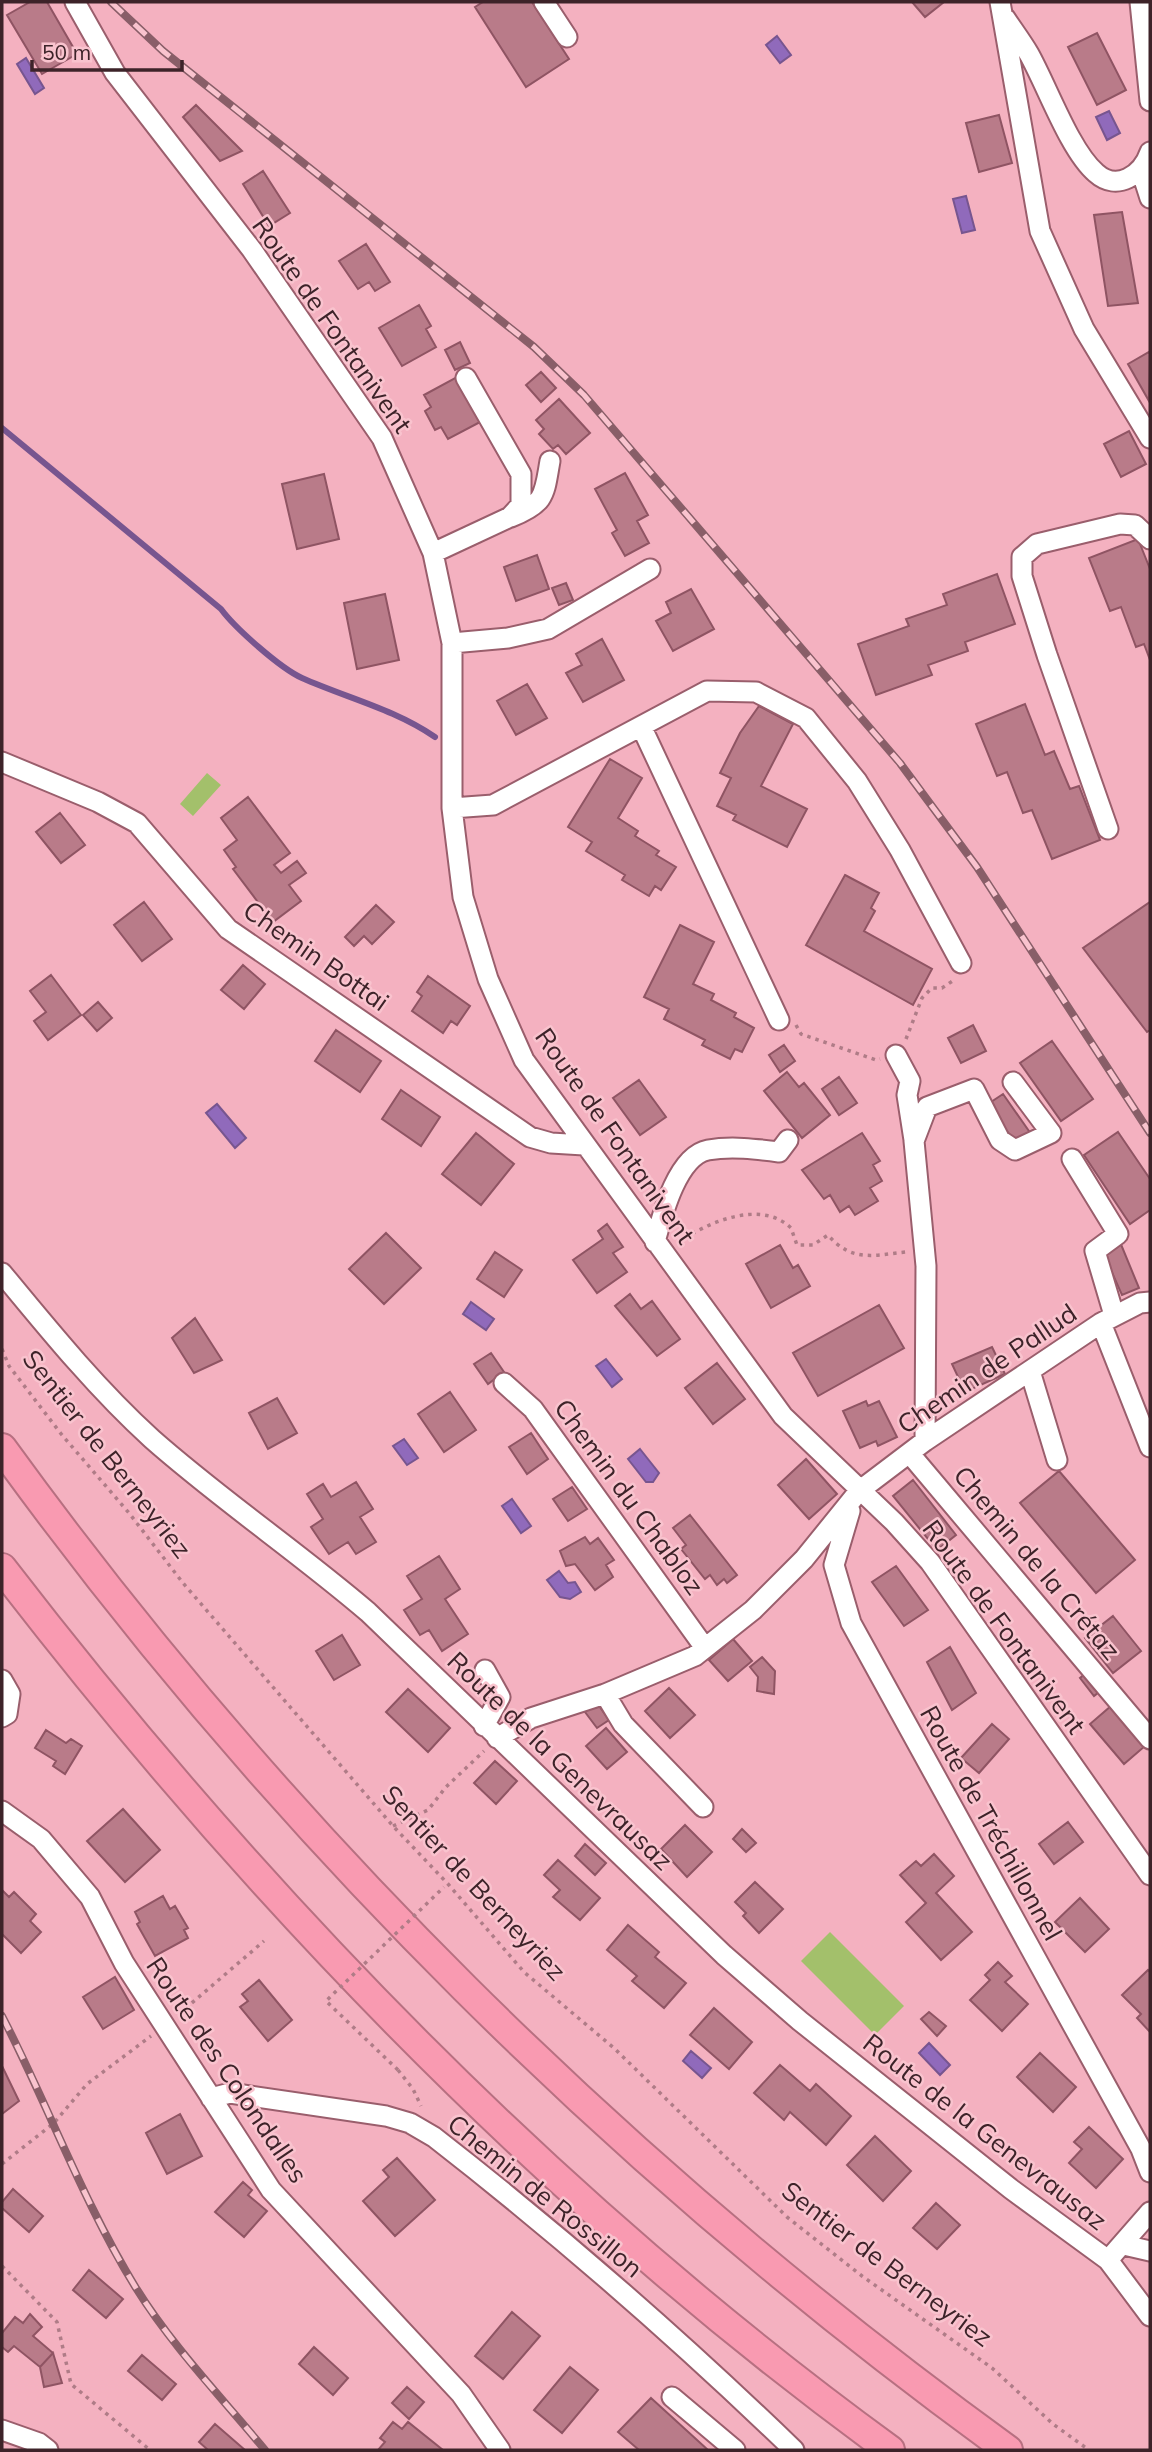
<svg xmlns="http://www.w3.org/2000/svg" width="1152" height="2452" viewBox="0 0 1152 2452" font-family="Mulish,sans-serif">
	<rect width="100%" height="100%" fill="#f4b1c0"/>
	<path fill="#a3c06b" d="M207,773L221,785L193,816L180,804Z
		M830,1932L904,2006L875,2035L801,1961Z"/>
	<path fill="#906abb" stroke="#77558f" stroke-width="2" d="M777,36L791,55L780,63L766,45Z
		M26,58L44,88L35,94L17,64Z
		M1109,111L1120,133L1107,140L1096,117Z
		M966,196L975,230L962,233L953,199Z
		M217,1104L246,1138L235,1148L206,1113Z
		M471,1302L494,1319L486,1330L463,1314Z
		M606,1359L622,1379L612,1387L596,1366Z
		M404,1439L418,1458L407,1465L393,1446Z
		M640,1449L659,1473L653,1482H646L628,1459Z
		M512,1499L531,1526L521,1533L502,1506Z
		M559,1571L568,1583L575,1582L581,1592L570,1599L560,1597L547,1580Z
		M929,2043L950,2065L940,2075L919,2053Z
		M691,2051L711,2068L702,2078L683,2061Z"/>
	<g fill="none" stroke-linecap="round" stroke-linejoin="round">
		<path stroke="#77558f" stroke-width="6" d="M2,428L221,609C235,628 280,668 302,678C347,698 394,709 435,737"/>
	</g>
	<path fill="#b97b89" stroke="#8f5463" stroke-width="2" d="M30,2H47L77,54L42,74L7,15Z
		M483,2H532L569,59L526,87L475,7Z
		M912,2H944L925,17Z
		M1097,33L1126,90L1097,105L1068,47Z
		M196,105L242,151L220,161L183,117Z
		M999,115L1012,163L979,172L966,123Z
		M263,171L290,213L269,226L243,184Z
		M1122,212L1138,303L1108,306L1094,215Z
		M366,244L390,282L375,291L369,282L358,289L339,261Z
		M419,305L431,326L426,329L436,347L402,366L379,328Z
		M460,342L470,363L455,370L445,350Z
		M1149,352L1150,354L1149,401L1128,364Z
		M541,372L556,388L541,402L526,385Z
		M457,377L482,421L448,439L441,427L435,430L425,411L431,407L424,395Z
		M559,399L590,433L566,454L558,445L553,449L539,434L544,429L536,420Z
		M1129,431L1146,464L1121,477L1104,444Z
		M625,473L648,515L637,521L649,543L625,556L612,533L617,530L595,489Z
		M324,474L339,539L297,549L282,484Z
		M1138,539L1150,569V660L1144,644L1136,647L1121,607L1110,611L1089,558Z
		M537,555L549,589L516,601L504,567Z
		M997,574L1015,624L965,642L968,651L928,665L932,675L876,695L858,644L909,626L906,619L947,605L943,594Z
		M566,583L573,600L559,605L552,588Z
		M691,589L714,629L673,651L656,621L671,613L666,602Z
		M385,594L399,660L357,669L344,603Z
		M602,639L624,680L583,702L566,673L582,665L576,654Z
		M527,684L547,718L516,735L497,701Z
		M1025,704L1045,755L1054,751L1070,789L1079,786L1100,840L1052,859L1032,810L1023,813L1007,772L997,776L976,724Z
		M759,706L793,724L761,786L807,809L787,847L733,820L736,815L717,806L731,778L720,773L740,733Z
		M610,759L642,778L618,818L638,831L635,836L659,851L656,855L676,867L661,890L655,886L649,896L622,880L625,875L586,851L592,842L568,827Z
		M248,797L290,853L274,865L281,873L297,861L306,873L289,885L301,901L273,922L233,869L236,867L224,850L237,840L221,818Z
		M60,813L85,845L61,863L36,832Z
		M845,875L879,893L871,908L875,911L864,931L932,969L913,1005L806,945Z
		M144,902L172,939L142,961L114,925Z
		M1150,902V1030L1147,1032L1083,948Z
		M376,905L394,922L372,944L364,936L354,946L345,937Z
		M680,925L714,942L693,984L714,994L711,1000L736,1013L734,1017L754,1028L742,1052L735,1049L730,1059L702,1045L705,1040L664,1019L669,1009L644,997Z
		M243,965L265,984L244,1009L221,990Z
		M51,975L81,1015L48,1040L34,1021L46,1012L30,991Z
		M428,976L470,1006L457,1025L451,1021L443,1033L412,1011L422,996L417,992Z
		M98,1002L112,1018L97,1031L83,1015Z
		M973,1025L986,1051L961,1063L948,1038Z
		M336,1030L381,1061L360,1092L315,1061Z
		M1052,1041L1093,1099L1061,1121L1020,1063Z
		M784,1045L795,1061L780,1072L769,1055Z
		M787,1072L799,1087L804,1083L830,1115L802,1138L764,1091Z
		M839,1077L857,1103L839,1115L822,1089Z
		M639,1080L666,1117L640,1135L613,1098Z
		M401,1090L440,1117L421,1146L382,1119Z
		M1003,1094L1031,1134L1016,1144L988,1104Z
		M1118,1132L1150,1179V1210L1130,1224L1084,1155Z
		M476,1133L514,1164L481,1205L442,1174Z
		M862,1133L880,1161L873,1165L882,1181L870,1188L878,1201L855,1215L849,1206L840,1212L830,1195L824,1199L802,1170Z
		M607,1224L623,1247L613,1253L627,1272L597,1293L573,1260L603,1239L598,1231Z
		M386,1233L421,1268L384,1304L349,1269Z
		M1120,1242L1139,1288L1122,1295L1102,1250Z
		M780,1245L793,1268L798,1265L810,1286L771,1308L746,1264Z
		M495,1252L522,1270L504,1297L477,1279Z
		M630,1294L641,1309L652,1301L680,1339L657,1356L615,1306Z
		M879,1305L904,1348L818,1396L793,1353Z
		M195,1318L222,1360L194,1373L172,1338Z
		M992,1347L1005,1374L965,1392L952,1364Z
		M491,1353L504,1372L488,1384L474,1364Z
		M717,1363L745,1399L713,1424L685,1388Z
		M450,1392L476,1430L444,1452L418,1414Z
		M277,1398L297,1433L268,1449L249,1413Z
		M866,1401L868,1406L879,1401L897,1437L878,1446L876,1441L860,1448L843,1411Z
		M531,1433L548,1459L527,1474L509,1447Z
		M806,1459L837,1494L809,1519L778,1485Z
		M1059,1471L1135,1560L1096,1593L1020,1503Z
		M913,1480L956,1535L937,1550L893,1496Z
		M356,1482L373,1509L360,1517L376,1542L356,1554L348,1542L329,1554L311,1527L323,1519L307,1494L323,1484L331,1497Z
		M572,1487L587,1509L568,1521L553,1499Z
		M690,1515L737,1575L727,1583L724,1579L717,1585L710,1575L705,1579L681,1549L686,1545L673,1528Z
		M585,1537L590,1544L598,1538L614,1560L606,1565L613,1577L595,1590L575,1564L566,1566L560,1551Z
		M439,1556L460,1589L445,1599L468,1634L442,1651L429,1630L420,1635L404,1610L422,1599L407,1576Z
		M896,1566L928,1610L904,1626L872,1582Z
		M1113,1616L1141,1651L1113,1673L1085,1638Z
		M342,1635L360,1665L334,1680L316,1651Z
		M733,1639L752,1661L728,1681L709,1660Z
		M950,1647L976,1693L952,1710L927,1662Z
		M762,1657L775,1671L774,1694L757,1691L758,1677L750,1667Z
		M1090,1670L1104,1688L1094,1696L1080,1678Z
		M669,1688L695,1715L670,1738L645,1711Z
		M408,1689L450,1728L428,1752L386,1712Z
		M597,1703L609,1720L597,1728L585,1712Z
		M1111,1706L1145,1746L1124,1764L1090,1724Z
		M992,1724L1009,1739L979,1773L961,1758Z
		M606,1728L627,1752L607,1769L586,1746Z
		M46,1730L66,1743L71,1739L82,1746L65,1774L53,1766L56,1761L35,1748Z
		M495,1761L517,1781L496,1804L474,1783Z
		M123,1809L160,1850L125,1882L87,1841Z
		M1068,1822L1083,1842L1054,1864L1039,1844Z
		M685,1825L712,1852L687,1877L661,1849Z
		M742,1829L756,1843L746,1852L733,1839Z
		M585,1844L606,1863L595,1875L575,1856Z
		M934,1854L954,1876L936,1893L972,1932L941,1960L906,1922L926,1903L900,1875L916,1861L921,1866Z
		M558,1860L600,1898L580,1920L553,1897L560,1890L544,1875Z
		M755,1882L783,1909L759,1933L743,1916L746,1913L735,1902Z
		M2,1890L9,1897L14,1892L36,1914L30,1921L41,1932L21,1953L2,1934Z
		M163,1896L170,1909L175,1906L188,1928L184,1930L188,1938L155,1956L137,1924L140,1922L135,1912Z
		M1080,1898L1109,1929L1085,1952L1055,1922Z
		M628,1925L659,1952L655,1957L686,1983L664,2008L632,1981L637,1976L607,1950Z
		M998,1962L1012,1976L1005,1982L1028,2004L1002,2031L970,2000L990,1980L985,1975Z
		M1148,1970L1150,1972V2032L1137,2018L1141,2014L1122,1995Z
		M115,1977L134,2010L103,2029L83,1997Z
		M259,1980L292,2020L268,2041L240,2007L248,2001L242,1994Z
		M714,2008L752,2042L729,2069L690,2035Z
		M929,2012L946,2026L937,2036L921,2019Z
		M1040,2053L1076,2087L1053,2112L1017,2077Z
		M780,2065L810,2091L816,2084L851,2116L826,2145L790,2112L784,2120L754,2093Z
		M2,2066L19,2101L2,2114Z
		M180,2114L202,2156L167,2174L146,2133Z
		M1089,2127L1123,2159L1096,2188L1069,2163L1082,2149L1074,2142Z
		M875,2136L911,2171L883,2201L847,2165Z
		M397,2158L435,2200L395,2236L363,2201L389,2177L383,2170Z
		M243,2182L252,2190L248,2195L267,2211L244,2237L215,2212Z
		M13,2189L43,2216L29,2232L2,2208V2202Z
		M936,2203L960,2225L937,2249L913,2228Z
		M89,2270L123,2299L106,2318L73,2290Z
		M512,2312L540,2336L503,2379L475,2356Z
		M30,2314L42,2327L33,2336L53,2353L40,2367L14,2346L8,2352L2,2347V2333L15,2317L23,2323Z
		M314,2347L348,2378L333,2395L299,2364Z
		M53,2353L62,2383L44,2387L40,2367Z
		M142,2355L176,2384L162,2400L128,2371Z
		M570,2367L598,2390L562,2433L534,2410Z
		M407,2387L424,2402L409,2419L392,2403Z
		M651,2398L708,2450H639L618,2432Z
		M393,2422L402,2429L408,2422L443,2450H378L385,2442L380,2438Z
		M215,2424L245,2450H208L199,2442Z"/>
	<g fill="none" stroke-linecap="round" stroke-linejoin="round">
		<g stroke="#9a5e6c" stroke-width="23">
			<path id="minor" d="M75,2L115,73L252,250L382,438L433,553L452,643V808L463,897L488,979L524,1060L783,1416L894,1522L930,1562L1150,1875
				M544,2L567,37
				M1000,2L1040,231L1084,329L1150,438
				M1140,2L1150,101
				M1005,18C1013,30 1022,42 1029,54C1047,86 1070,151 1096,173C1117,192 1142,175 1150,152
				M1141,170L1150,198
				M511,517C546,503 544,495 550,461
				M433,553L510,517L521,505V474L466,378
				M452,643L508,638L548,629L650,569
				M642,728L779,1020
				M2,762L98,802L137,823L228,929L530,1137L551,1143L584,1145
				M452,808L493,805L707,691L756,692L806,718L857,781L900,850L961,963
				M1108,829L1047,655L1022,576V557L1037,544L1120,524L1135,525L1150,539
				M896,1055L910,1081L907,1095L914,1140
				M1072,1159L1118,1234L1095,1251L1114,1315
				M655,1242C662,1216 677,1156 708,1150C731,1146 756,1149 779,1152L788,1140
				M2,1273C49,1330 97,1389 152,1439C221,1500 298,1552 368,1612L724,1955L800,2021L1011,2189L1108,2260L1150,2316
				M1101,1323L1150,1447
				M1030,1371L1057,1460
				M504,1383L533,1409L705,1648
				M925,1441L926,1266L914,1141L927,1107L974,1089L1000,1140L1015,1150L1051,1133L1013,1082
				M910,1454L1150,1739
				M850,1511L834,1565L851,1623L1141,2149L1150,2172
				M2,1680L10,1694L7,1714L2,1717
				M605,1694L623,1724L703,1807
				M484,1726L500,1697L485,1670
				M497,1738L531,1718L605,1694L695,1656L753,1610L804,1559L859,1491L925,1441L1101,1323L1140,1303L1150,1302
				M2,1811L41,1839L90,1897L124,1963L271,2190L461,2394L500,2450
				M211,2098L230,2093L386,2116L410,2123L434,2137C560,2235 679,2339 794,2450
				M1124,2245L1150,2251
				M1108,2260L1150,2212
				M672,2397L735,2450
				M2,2430L39,2443L48,2450"/>
		</g>
		<g stroke="#b77081" stroke-width="32">
			<path id="highway" d="M2,1448C281,1833 623,2171 1008,2450
				M2,1568C257,1899 551,2203 890,2450"/>
		</g>
		<path stroke="#af7c87" stroke-width="3.5" stroke-dasharray="3.5 5" stroke-linecap="butt" d="M796,1025L801,1034L876,1060L880,1059
			M906,1039L922,998L932,988H942L954,980
			M678,1243C707,1222 761,1199 791,1228L797,1245H813L828,1235C852,1263 874,1255 906,1252
			M2,1349L9,1366L62,1435L129,1513L183,1583L393,1826L448,1884L524,1972L615,2049L787,2217L862,2276L992,2368L1053,2424L1089,2450
			M393,1826L428,1810L446,1787L484,1751
			M179,2014L264,1941
			M398,2070L413,2089L421,2106
			M2,2164L54,2123L87,2084L151,2036
			M2,2266L57,2322L71,2384L150,2450"/>
		<use href="#minor" stroke="#fff" stroke-width="19"/>
		<use href="#highway" stroke="#f99ab1" stroke-width="28"/>
		<g stroke="#895e68" stroke-width="8">
			<path id="rail" d="M111,2L163,51L534,347L584,395L900,763L977,867L1150,1133
				M2,2016C48,2105 83,2202 136,2288C172,2346 222,2398 265,2450"/>
		</g>
		<use href="#rail" stroke="#f9c3ce" stroke-width="5" stroke-dasharray="16" stroke-linecap="butt"/>
		<path stroke="#af7c87" stroke-width="3.5" stroke-dasharray="3.5 5" stroke-linecap="butt" d="M398,2070L326,2001L444,1887"/>
	</g>
	<g text-anchor="middle" stroke-width="5" stroke-linejoin="round" paint-order="stroke">
		<g font-size="26" fill="#3d2329" stroke="#f9c3ce">
			<text transform="translate(332 325) rotate(55)" y="9">Route de Fontanivent</text>
			<text transform="translate(316 956) rotate(35)" y="9">Chemin Bottai</text>
			<text transform="translate(615 1136) rotate(55)" y="9">Route de Fontanivent</text>
			<text transform="translate(987 1369) rotate(-34)" y="9">Chemin de Pallud</text>
			<text transform="translate(107 1454) rotate(52)" y="9">Sentier de Berneyriez</text>
			<text transform="translate(629 1497) rotate(54)" y="9">Chemin du Chabloz</text>
			<text transform="translate(1037 1563) rotate(50)" y="9">Chemin de la Crétaz</text>
			<text transform="translate(1004 1627) rotate(54)" y="9">Route de Fontanivent</text>
			<text transform="translate(560 1761) rotate(44)" y="9">Route de la Genevrausaz</text>
			<text transform="translate(991 1823) rotate(61)" y="9">Route de Tréchillonnel</text>
			<text transform="translate(474 1883) rotate(47)" y="9">Sentier de Berneyriez</text>
			<text transform="translate(227 2070) rotate(56)" y="9">Route des Colondalles</text>
			<text transform="translate(985 2132) rotate(38)" y="9">Route de la Genevrausaz</text>
			<text transform="translate(545 2196) rotate(39)" y="9">Chemin de Rossillon</text>
			<text transform="translate(887 2264) rotate(37)" y="9">Sentier de Berneyriez</text>
		</g>
	</g>
	<rect width="1152" height="2452" fill="none" stroke="#3d2329" stroke-width="7"/>
	<path d="M32 60v10h150v-10" fill="none" stroke="#3d2329" stroke-width="3.5"/>
	<text x="42" y="60" font-size="21" fill="#3d2329" stroke="#f9c3ce" stroke-width="5" paint-order="stroke">50 m</text>
</svg>
